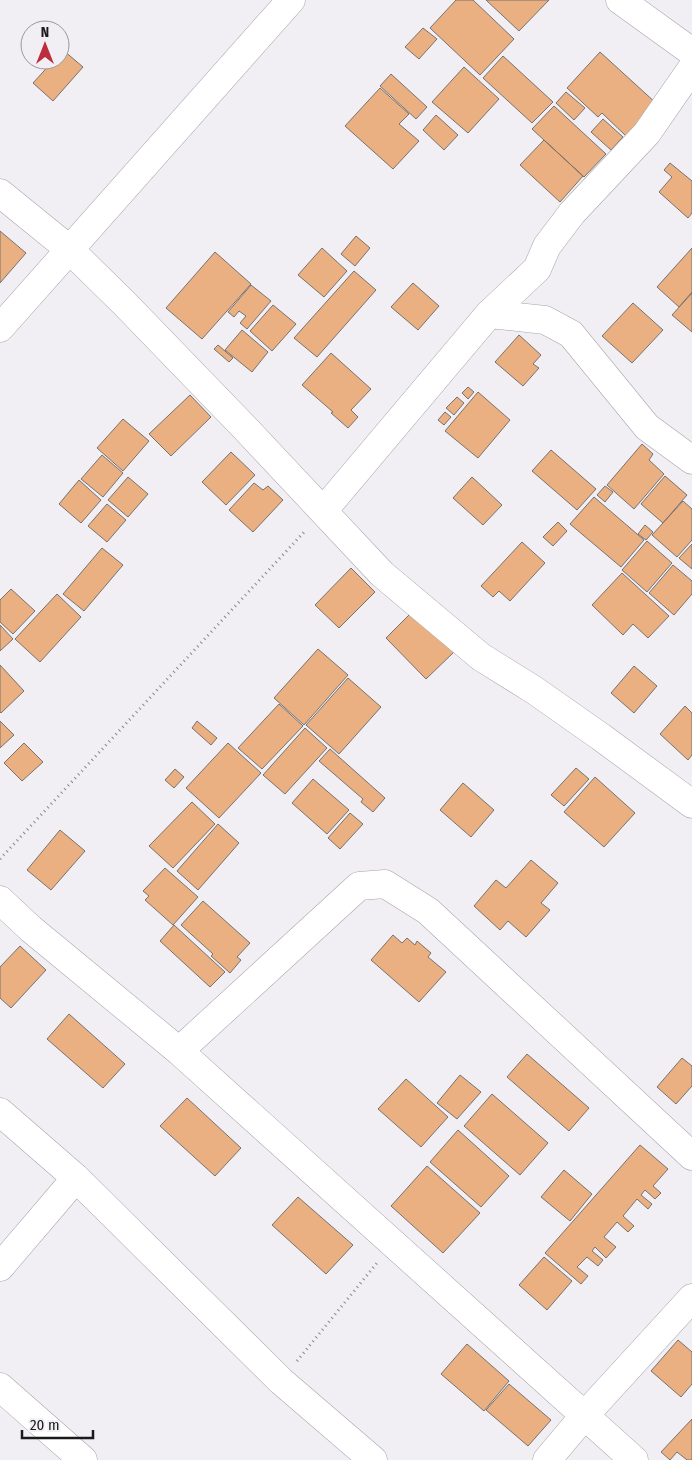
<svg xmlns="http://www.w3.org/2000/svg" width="692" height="1460" viewBox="0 0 692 1460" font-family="'Fira Sans Condensed',sans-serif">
	<rect width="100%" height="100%" fill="#f1eef4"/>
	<path fill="#ebb082" stroke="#77726e" d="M456,0H473L514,39L480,75L430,28Z
		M486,0H549L519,31Z
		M423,28L437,39L419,59L405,47Z
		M63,50L83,67L53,101L33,83L54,60H60V53Z
		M600,52L657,104L626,136L602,113L598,117L567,88Z
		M503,56L553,102L532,123L483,78Z
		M464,67L499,99L468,133L432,102Z
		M391,74L427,107L416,119L380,86Z
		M380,88L409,114L399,124L419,141L393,169L345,126Z
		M566,92L585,108L574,120L556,103Z
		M554,106L606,154L584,177L532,129Z
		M436,115L458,135L444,150L423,130Z
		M603,119L623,137L611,150L591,132Z
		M544,140L583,176L560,202L520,165Z
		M670,163L692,181V213L688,218L659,192L672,177L664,170Z
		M0,231L26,253L0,283Z
		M356,236L370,248L355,266L341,254Z
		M322,248L347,271L324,297L298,275Z
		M692,248V292L679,307L657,287Z
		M215,252L251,284L202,339L166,308Z
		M354,271L376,290L317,357L294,338Z
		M413,283L439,306L418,330L391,307Z
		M251,285L271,301L247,329L240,323L246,316L239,311L234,317L228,312Z
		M692,293V332L672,315Z
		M633,303L663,330L632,363L602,336Z
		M273,305L296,324L272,351L250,331Z
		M242,330L268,352L252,372L225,350Z
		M519,335L541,355L533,364L539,368L523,386L495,362Z
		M218,345L233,358L229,362L214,349Z
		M331,353L371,389L351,410L358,417L348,428L331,413L333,412L302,385Z
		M468,387L474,392L468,399L462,393Z
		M478,392L510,420L478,458L445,431Z
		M190,395L211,417L171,456L149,434Z
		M457,397L464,403L454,415L446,408Z
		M445,412L451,417L444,425L438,420Z
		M123,419L149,441L123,471L97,448Z
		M642,444L653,454L649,460L664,474L634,509L607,485Z
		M551,450L596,489L577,510L532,471Z
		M231,452L255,475L226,505L202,482Z
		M102,455L123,473L103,497L81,479Z
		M665,476L687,495L663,523L641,504Z
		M128,477L148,494L128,517L108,500Z
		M472,477L502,505L483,525L453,498Z
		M79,480L101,500L81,523L59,504Z
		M254,483L263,490L268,486L283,500L253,532L229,510Z
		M605,486L613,492L605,502L597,495Z
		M594,497L644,540L621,567L570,524Z
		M683,501L692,509V540L677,557L652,535Z
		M107,504L126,520L107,542L88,526Z
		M558,522L567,531L553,546L543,537Z
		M645,525L653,532L646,540L638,534Z
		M647,541L672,563L647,592L622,570Z
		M522,542L545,563L510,601L499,591L493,597L481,586Z
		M692,544V569L679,558Z
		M102,548L123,565L84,611L63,594Z
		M673,565L692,581V594L674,615L649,593Z
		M351,568L375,592L339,628L315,605Z
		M622,573L669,616L648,638L633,624L623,635L592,605Z
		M11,589L35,611L13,634L0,622V600Z
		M57,594L81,617L40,662L15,639Z
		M413,611L454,652L426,679L386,638Z
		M0,625L13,639L0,651Z
		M318,649L348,675L304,725L274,698Z
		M0,665L24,691L1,713L0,712Z
		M634,666L657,686L634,713L611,693Z
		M348,678L381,707L339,754L306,725Z
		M279,704L303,726L262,769L238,748Z
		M685,706L692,713V755L688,760L660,734Z
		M0,721L14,735L0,748Z
		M197,721L217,738L211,745L192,728Z
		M305,728L327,748L285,794L263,775Z
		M24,743L43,762L22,781L4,763Z
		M228,743L261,773L219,818L186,788Z
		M330,749L385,798L373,812L361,802L363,799L319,761Z
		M576,768L589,779L564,806L551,795Z
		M175,769L184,777L174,788L165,780Z
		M595,777L635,813L604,847L564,812Z
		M313,779L349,810L327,834L292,803Z
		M463,783L494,810L471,837L440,810Z
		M192,802L215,824L173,868L149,846Z
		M350,813L363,824L340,849L328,838Z
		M218,824L239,843L198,890L177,871Z
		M60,830L85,851L51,890L27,870Z
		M531,860L558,883L541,903L550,910L526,937L508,921L500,930L474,906L496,880L506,888Z
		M165,868L198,897L173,925L145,900L149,896L143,891Z
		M203,901L250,943L237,957L241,960L230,973L211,956L213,954L181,925Z
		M174,925L225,972L210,987L160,941Z
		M393,935L402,943L407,938L415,945L417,941L431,953L428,957L446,972L419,1002L371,960Z
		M20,946L46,970L11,1008L0,998V967Z
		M69,1014L125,1064L103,1088L47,1039Z
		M527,1054L589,1108L569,1131L507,1077Z
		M682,1058L692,1066V1086L676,1104L657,1087Z
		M460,1075L481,1092L457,1119L437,1103Z
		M406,1079L448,1117L421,1147L378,1109Z
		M492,1094L548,1143L520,1175L464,1126Z
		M187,1098L241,1148L215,1176L160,1126Z
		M458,1130L509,1176L481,1207L430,1162Z
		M640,1145L668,1169L653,1186L661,1193L655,1199L645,1190L641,1195L652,1204L648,1209L637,1199L623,1216L634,1226L628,1232L617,1222L604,1237L616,1247L606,1258L595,1247L592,1251L603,1260L598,1266L587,1257L577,1267L588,1276L581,1284L545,1253Z
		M427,1166L480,1213L443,1253L391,1206Z
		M564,1170L592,1194L570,1221L541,1197Z
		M298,1197L353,1245L326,1274L272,1225Z
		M544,1257L572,1281L547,1310L519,1285Z
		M678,1340L692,1352V1384L681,1397L651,1371Z
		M467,1344L509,1381L484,1411L441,1374Z
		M509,1384L551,1420L528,1446L486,1410Z
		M692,1419V1460H687L677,1452L670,1460L661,1452Z"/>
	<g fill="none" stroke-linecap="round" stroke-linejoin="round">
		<g stroke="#a7a4aa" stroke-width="29">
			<path id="minor" d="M620,0L692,52
				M0,193L69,249L125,304L245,428L382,574L481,657L534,690L601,737L692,804
				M489,314L545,320L571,334L647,427L692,460
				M0,328L291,0
				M323,511L489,314L537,269L547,246L572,213L647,133L692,68
				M0,900L31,929L179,1051L634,1460
				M179,1051L359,886L385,884L428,911L692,1156
				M0,1112L76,1178L281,1381L373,1460
				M0,1267L76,1178
				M0,1387L83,1460
				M547,1460L584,1416L692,1298"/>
		</g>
		<path stroke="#89878b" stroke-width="3" stroke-dasharray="1 4" stroke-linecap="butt" d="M0,859L306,530
			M297,1361L377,1263"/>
		<use href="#minor" stroke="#fff" stroke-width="28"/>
	</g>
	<g transform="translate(45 45)"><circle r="24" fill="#f1eef4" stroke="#9b999d"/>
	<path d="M0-4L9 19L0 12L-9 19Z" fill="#be2d3f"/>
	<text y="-8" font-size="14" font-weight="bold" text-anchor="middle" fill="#1a191b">N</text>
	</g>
	<path d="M22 1430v8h71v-8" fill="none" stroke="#1a191b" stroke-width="2.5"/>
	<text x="30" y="1430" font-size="15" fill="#1a191b" stroke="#f1eef4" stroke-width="4" paint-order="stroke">20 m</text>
</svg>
